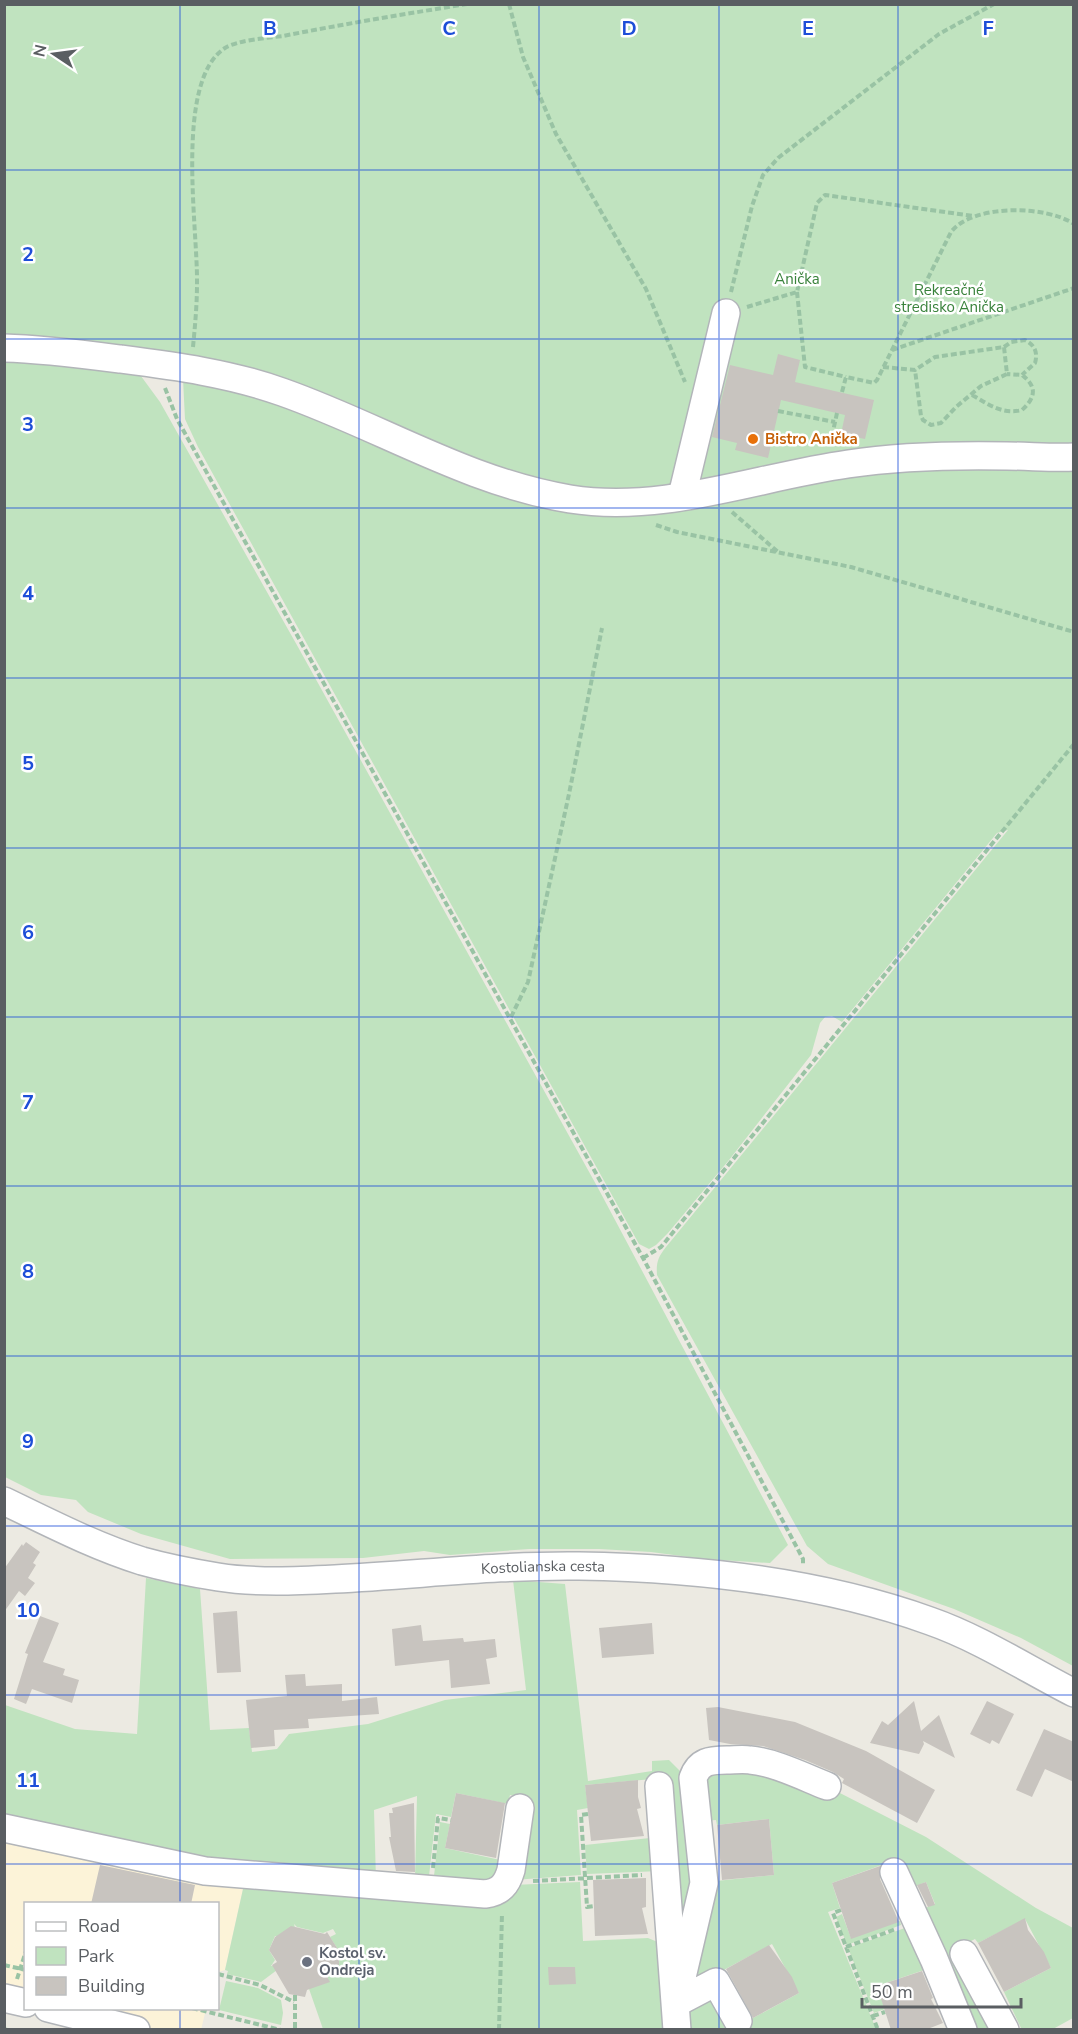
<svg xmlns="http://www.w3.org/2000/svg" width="1078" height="2034" viewBox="0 0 1078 2034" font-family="'Nunito Sans',sans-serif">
	<rect width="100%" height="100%" fill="#eceae2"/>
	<path fill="#fcf3d8" d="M5,1834L245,1880L225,1970L218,1972V1904H26L25,2003L5,1998Z
		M49,2009H206L201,2030L138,2029Z"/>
	<path fill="#c0e3bf" d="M4,5H1073V1666L1021,1638L954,1609L828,1564L807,1546L657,1275C656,1263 658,1257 666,1247L1008,830L997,833L842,1022L832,1016L825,1017L820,1023L811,1055L729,1160L668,1233L656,1245L649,1249L639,1244L198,447L185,419L183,379L283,392L5,348Z
		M4,359L138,372L160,402L298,647L598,1188L788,1545L770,1563L704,1559L651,1552L599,1549H529L450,1555L424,1551L363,1558L230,1559L141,1534L88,1512L76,1500L41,1495L5,1477Z
		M146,1578L200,1589L210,1730L249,1728L252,1752L277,1749L289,1734L368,1724L445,1700L526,1690L513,1580L565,1584L588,1781L652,1771V1761L669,1760L688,1779L698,1879L679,1966L664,1778L585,1785L588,1808L577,1810L581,1875L514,1880L528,1798L510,1795L508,1804L456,1793L451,1817L436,1814L428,1885L415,1878L417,1796L374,1810L376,1880L237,1871L5,1822V1705L75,1729L137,1734Z
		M735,1766L836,1791L926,1837L1036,1908L1073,1928V2018L1053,2029L1021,2028L1004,1992L1051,1968L1025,1919L978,1943L975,1939L952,1951L997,2029H969L918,1911L935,1904L926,1882L913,1887L909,1875L910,1871L890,1862L832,1883L840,1908L828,1912L876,2029H733L799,1993L772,1944L683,1992L716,1881L774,1875L769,1819L717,1825L716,1820L702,1821L706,1776Z
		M440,1822L450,1824L445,1848L505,1861L500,1881L433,1885Z
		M650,1838L661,1871L587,1874L585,1845Z
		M245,1880L513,1885L580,1882L583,1941L648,1938L660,1943L667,2029H323L308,1986L328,1981V1972L339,1965V1951L330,1937L336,1934L333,1929L323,1933L297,1927L294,1924L295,1928L287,1936H275L269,1950L275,1960L271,1966H274L277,1970L261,1982L227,1974L228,1971L225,1970Z
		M842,1914L851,1938L900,1921L901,1925L847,1945L836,1917Z
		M905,1928L930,1968L877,1986L885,2009L874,2013L848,1948Z
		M226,1981L258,1988L281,2000L283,2013L281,2025L219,2010Z
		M708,1992L731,2029H683L684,2006Z"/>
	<path fill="#c8c4bf" d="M778,354L800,360L795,382L874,400L865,439L841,434L845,415L781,400L768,458L735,450L737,443L712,437L730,365L773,375Z
		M26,1542L40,1552L33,1563L36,1565L28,1578L35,1583L25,1596L19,1591L4,1612V1569L22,1544L23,1546Z
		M237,1611L241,1672L217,1673L213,1613Z
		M40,1616L59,1623L43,1662L65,1669L63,1675L79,1680L72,1703L32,1689L26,1704L14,1699L28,1654L25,1653Z
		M652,1623L654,1654L602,1658L599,1628Z
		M421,1625L423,1641L463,1638L464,1642L495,1639L497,1657L486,1659L490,1684L451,1688L449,1660L395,1666L392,1629Z
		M305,1674L306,1686L342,1684V1701L377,1697L379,1714L308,1719L309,1728L274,1730L275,1746L251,1748L246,1700L287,1696L285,1675Z
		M914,1701L921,1731L939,1715L955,1758L923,1741L924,1744L919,1754L870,1743L882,1721L888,1725Z
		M987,1701L1014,1714L999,1744L992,1740L990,1744L970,1734Z
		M718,1707L795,1722L866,1751L935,1790L917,1823L842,1783L844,1779L833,1772L805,1760L763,1746L730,1744L709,1740L706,1708Z
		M1044,1729L1074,1742V1782L1045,1769L1032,1797L1016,1790Z
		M638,1780V1797L641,1808L637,1809L644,1836L591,1841L585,1785Z
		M456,1793L505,1803L496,1858L445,1848Z
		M414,1803L415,1872L396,1871L389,1837H391L389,1813H393L392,1808Z
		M769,1819L774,1875L722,1880L717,1825Z
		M100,1865L195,1885L191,1904H91Z
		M880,1866V1879L899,1922L851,1939L832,1883Z
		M646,1878V1907L642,1908L648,1934L595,1936L593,1880Z
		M926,1882L935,1905L928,1907L917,1885Z
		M1025,1918L1028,1930L1044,1952L1051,1968L1004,1992L978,1943Z
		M291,1926L325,1934L327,1932L339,1951V1965L325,1973L330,1982L307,1990L305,1997L289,1994L272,1965L277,1962L269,1950L275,1937Z
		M769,1945L792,1977L799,1993L753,2018L726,1969Z
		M548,1967H575L576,1984L549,1985Z
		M922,1971L933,1998L931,1999L943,2023L925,2030H891L877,1986Z"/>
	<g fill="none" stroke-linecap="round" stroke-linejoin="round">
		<g stroke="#b2b5b9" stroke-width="30">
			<g id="minor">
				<path d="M4,348C43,349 81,354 120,359C174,366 229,373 282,392C379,426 467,482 570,499C664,514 756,477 848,464C901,456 954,455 1007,456C1029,456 1052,458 1074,457"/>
				<path d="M682,496L726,313"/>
				<path id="s1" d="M4,1501C50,1523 94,1546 142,1561C167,1568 193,1573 218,1577C256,1583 297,1581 335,1579C417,1575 497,1565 579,1566C696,1568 819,1581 930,1621C979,1638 1027,1669 1074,1693"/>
				<path d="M659,1786L677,2030"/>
				<path d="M4,1828L205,1871L485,1894C501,1892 507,1884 511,1870L520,1808"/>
				<path d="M894,1872L934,1959L963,2030"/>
				<path d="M964,1954L1005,2030"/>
				<path d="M4,1998L26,2003"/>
				<path d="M48,2008L136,2030"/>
				<path d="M738,2021L716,1982L676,2003L704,1883L693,1778C699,1761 710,1760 727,1760C734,1760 743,1759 750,1760C774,1762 804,1777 827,1786"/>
			</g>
		</g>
		<path stroke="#99c3a4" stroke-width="4" stroke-dasharray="6 3" stroke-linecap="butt" d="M509,4L523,57L556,134L646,289L685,382
			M731,292L752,206L763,175L778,158L939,34L994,4
			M797,292L805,367L846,377
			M747,307L797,292L817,203L825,195L973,216
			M193,347C195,326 197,305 197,284C198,228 174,81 225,48C238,40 267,38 283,36C344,24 405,14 467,4
			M1004,347L1011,342L1025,340C1035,345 1038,353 1035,363L1022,375
			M892,350L1074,288
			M883,367L915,370L935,357L1004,347L1007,374L981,386L956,407L941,423L931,425L923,420L921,416L915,370
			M165,388L177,419L643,1258L803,1559V1564
			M842,392L846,377L874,383L877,380L951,232C972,204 1046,205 1074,224
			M972,395C988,404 1002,415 1022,410C1035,398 1038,387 1022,375L1007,374
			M778,411L835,422
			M830,445L837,413
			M732,512L778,552
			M656,525L677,532L851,567L1074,632
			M511,1017L528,982L569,794L602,628
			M643,1258L661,1247L1074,744
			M588,1814L581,1815L587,1907L594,1906
			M433,1868L438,1818L451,1820
			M533,1881L642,1875
			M841,1910L833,1913L878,2030
			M846,1947L896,1929
			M4,1965L26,1970
			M218,1974L260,1985L294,2002
			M17,1979L26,1951
			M295,1995V2030
			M192,2008L281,2030
			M873,2016L885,2012
			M4,2029L7,2030
			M499,2030L502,1913"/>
		<use href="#minor" stroke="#fff" stroke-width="27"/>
	</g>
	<path fill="none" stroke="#1d4ed8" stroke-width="1.5" stroke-opacity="0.55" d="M180,4V1904M359,4V2030M539,4V2030M719,4V2030M898,4V2030M4,170H1074M4,339H1074M4,508H1074M4,678H1074M4,848H1074M4,1017H1074M4,1186H1074M4,1356H1074M4,1526H1074M4,1695H1074M4,1864H1074M180,2008V2030"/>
	<circle fill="#e8710a" stroke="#fff" stroke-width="2" cx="753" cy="439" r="6"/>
	<circle fill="#6b7280" stroke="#fff" stroke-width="2" cx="307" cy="1962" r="6"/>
	<g text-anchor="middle" stroke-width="5" stroke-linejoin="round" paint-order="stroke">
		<g font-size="15" fill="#39823b" stroke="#fff">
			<text x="797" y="284">Anička</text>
			<text x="949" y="295">Rekreačné<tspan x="949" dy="17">stredisko Anička</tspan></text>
		</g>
		<g font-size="15" font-weight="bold" fill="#c56008" stroke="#fff" text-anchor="start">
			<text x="765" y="444">Bistro Anička</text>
		</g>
		<g font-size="15" fill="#5a5e62" stroke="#fff">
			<text dy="5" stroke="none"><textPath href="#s1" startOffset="554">Kostolianska cesta</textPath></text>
		</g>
		<g font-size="15" font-weight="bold" fill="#5b616d" stroke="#fff" text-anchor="start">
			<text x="319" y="1958">Kostol sv.<tspan x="319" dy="17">Ondreja</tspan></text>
		</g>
	</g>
	<g font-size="20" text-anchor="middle" font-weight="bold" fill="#1d4ed8" stroke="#fff" stroke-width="5" stroke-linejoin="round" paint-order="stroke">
		<text x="270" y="35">B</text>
		<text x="449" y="35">C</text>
		<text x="629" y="35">D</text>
		<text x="808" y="35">E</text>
		<text x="988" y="35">F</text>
		<text x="28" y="261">2</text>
		<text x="28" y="431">3</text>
		<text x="28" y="600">4</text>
		<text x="28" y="770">5</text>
		<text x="28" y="939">6</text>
		<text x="28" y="1109">7</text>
		<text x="28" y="1278">8</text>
		<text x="28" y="1448">9</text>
		<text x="28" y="1617">10</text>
		<text x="28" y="1787">11</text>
	</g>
	<rect width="1078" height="2034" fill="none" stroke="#5a5e62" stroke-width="12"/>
	<rect x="24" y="1902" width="195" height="108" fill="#ffffff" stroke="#bdbfc0" stroke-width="1.5"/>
	<rect x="36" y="1922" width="30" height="9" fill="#ffffff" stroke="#bdbfc0" stroke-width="1.5"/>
	<text x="78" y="1932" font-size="18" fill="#5a5e62">Road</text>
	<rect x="36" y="1947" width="30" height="18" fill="#c0e3bf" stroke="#bdbfc0" stroke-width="1.5"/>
	<text x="78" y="1962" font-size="18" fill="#5a5e62">Park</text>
	<rect x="36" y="1977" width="30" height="18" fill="#c8c4bf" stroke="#bdbfc0" stroke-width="1.5"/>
	<text x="78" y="1992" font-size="18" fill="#5a5e62">Building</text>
	<g transform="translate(54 54) rotate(283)" stroke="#ffffff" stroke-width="4.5" paint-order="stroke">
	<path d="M0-4.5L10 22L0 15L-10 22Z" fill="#5a5e62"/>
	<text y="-9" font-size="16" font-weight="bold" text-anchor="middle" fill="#5a5e62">N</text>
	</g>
	<path d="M862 1998v9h159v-9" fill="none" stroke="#5a5e62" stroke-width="3"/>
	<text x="871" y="1998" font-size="18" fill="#5a5e62" stroke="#ffffff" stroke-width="4.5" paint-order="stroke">50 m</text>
</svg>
